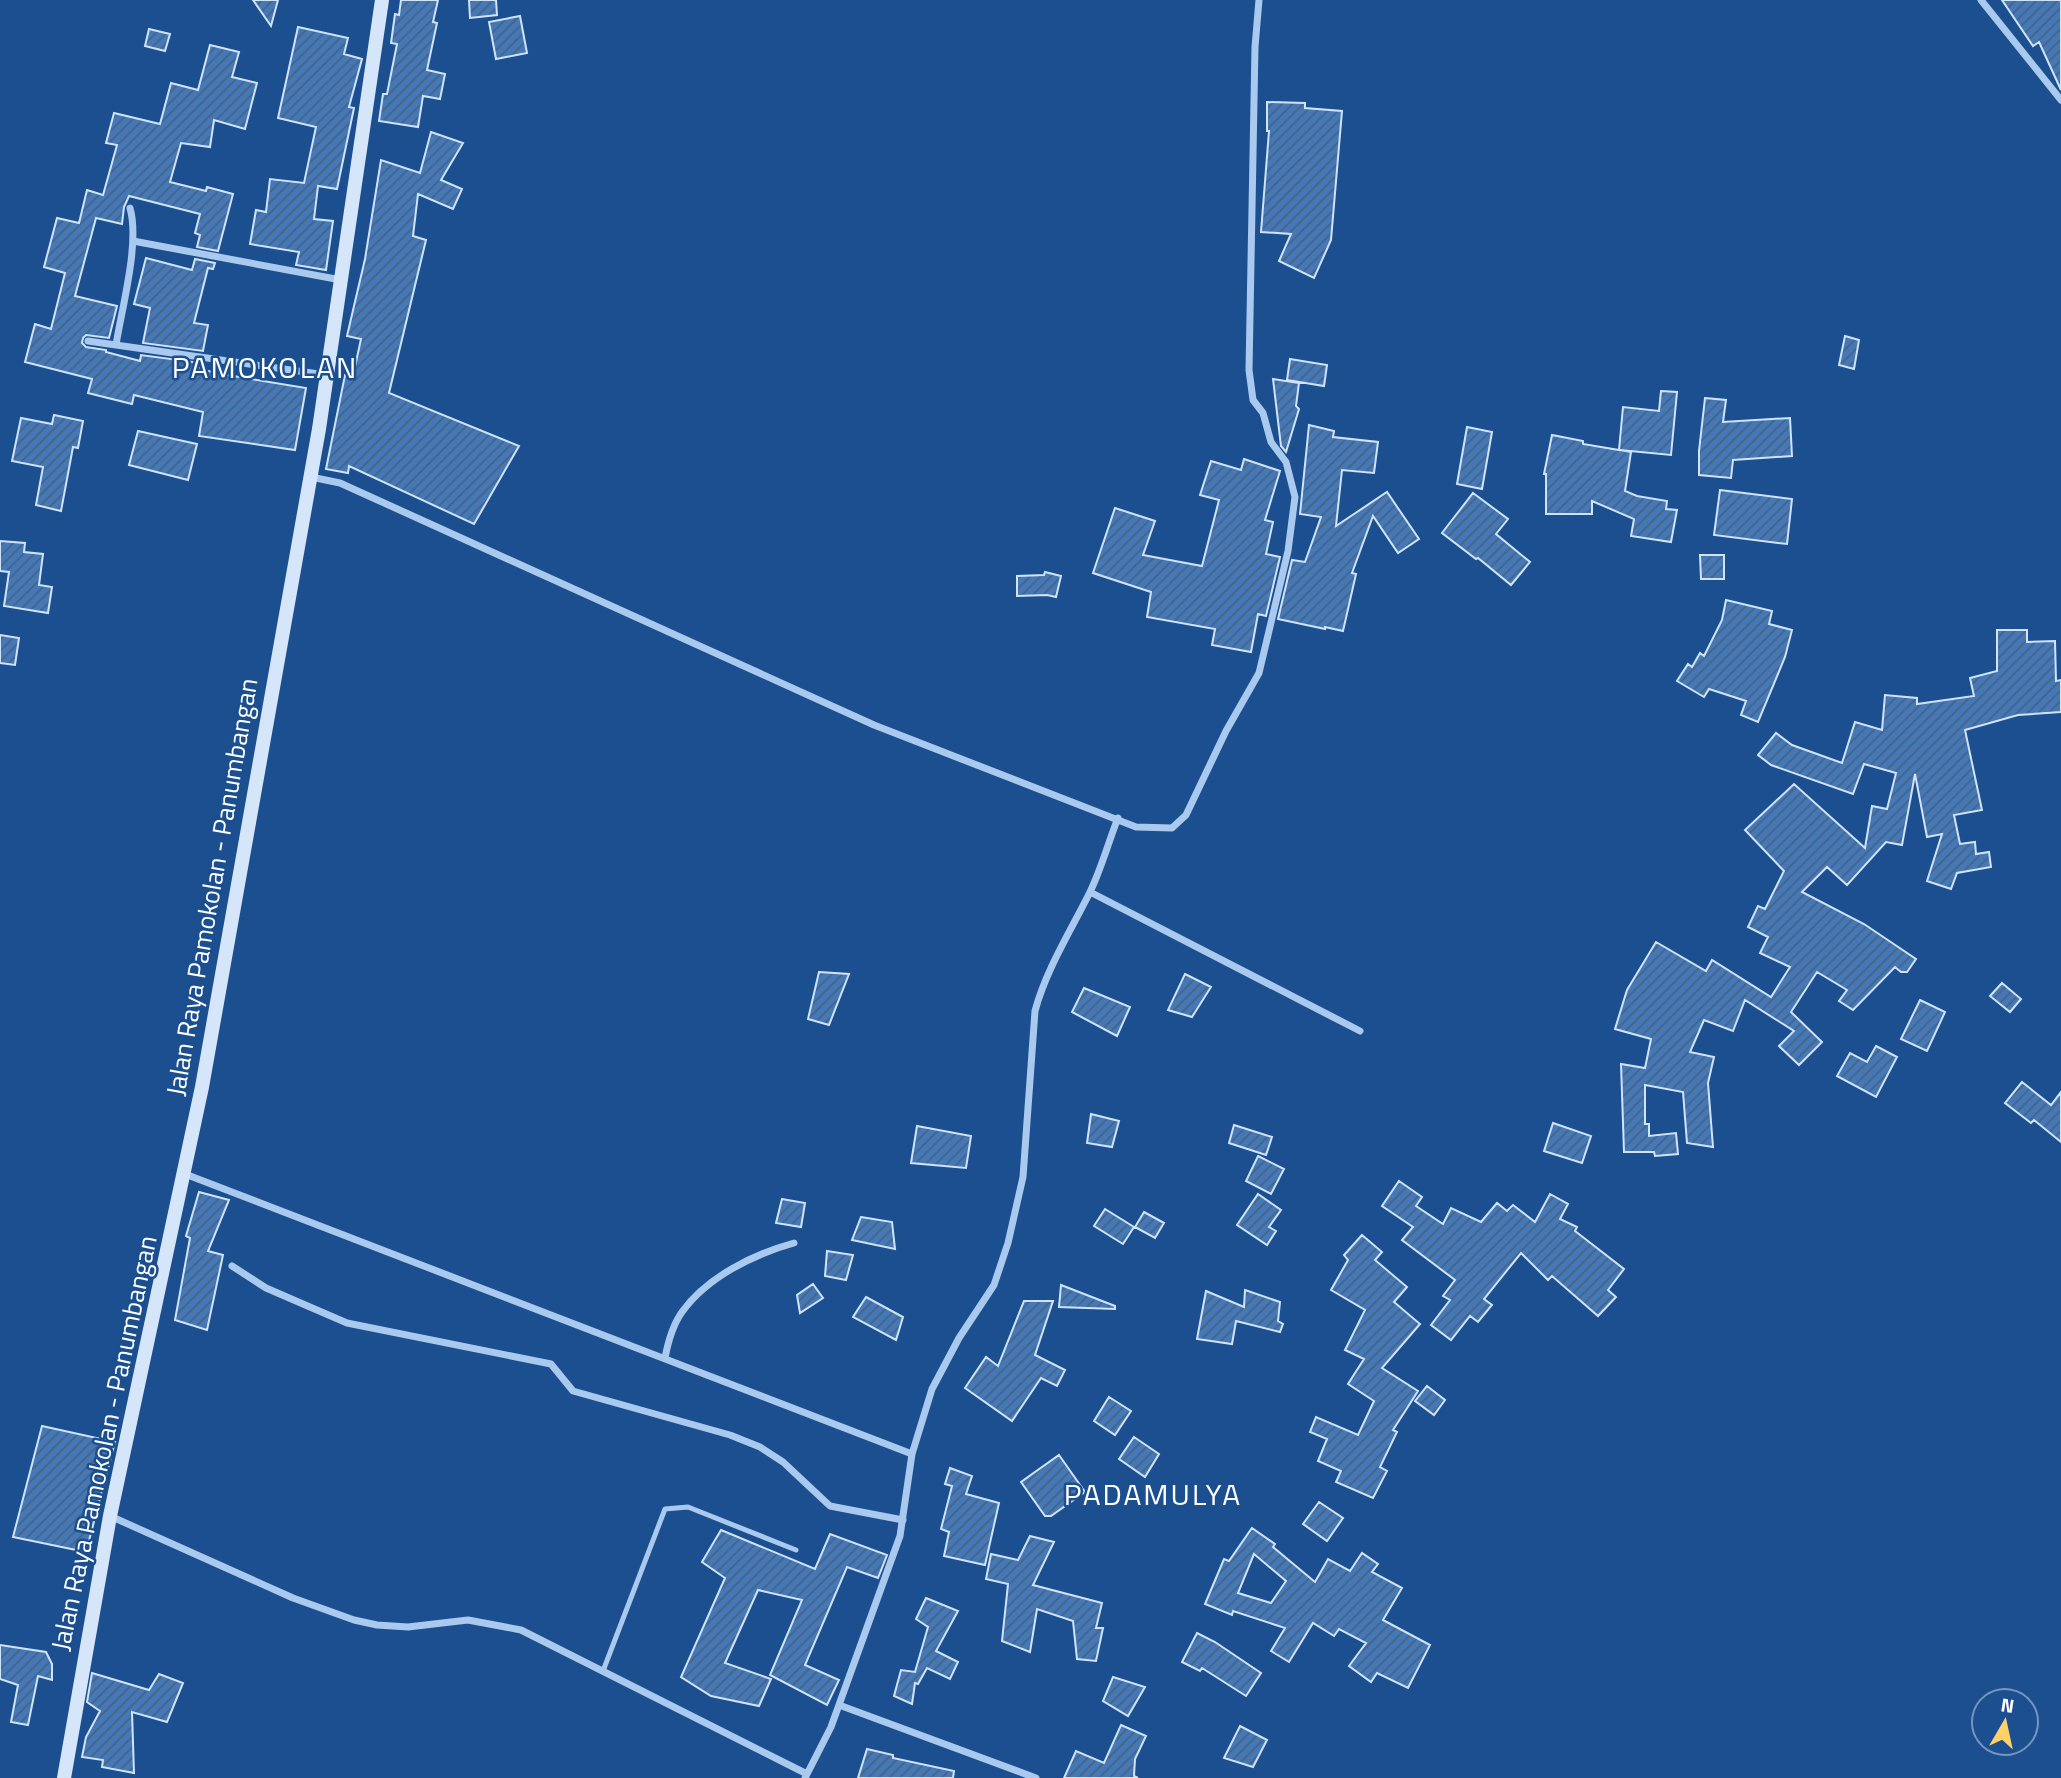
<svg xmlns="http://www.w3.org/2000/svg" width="2061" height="1778" viewBox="0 0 2061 1778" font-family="'Titillium Web',sans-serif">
	<defs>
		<pattern id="building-hatch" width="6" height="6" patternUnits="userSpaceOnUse" patternTransform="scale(1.75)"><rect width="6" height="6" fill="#4478b7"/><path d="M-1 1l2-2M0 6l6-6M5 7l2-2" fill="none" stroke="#486282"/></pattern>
	</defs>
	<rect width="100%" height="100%" fill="#1b4f8f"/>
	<path fill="url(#building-hatch)" stroke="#cfe3fa" stroke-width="2" fill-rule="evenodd" d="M253,0H278L271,26Z
		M401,0H438L433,22L437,23L427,70L445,74L440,99L423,96L418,127L379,121L383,94H387L397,44L391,43L395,14L399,15Z
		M469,0H496L497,15L470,18Z
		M2002,0H2061V90L2039,42L2033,46Z
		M520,16L527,53L496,59L489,22Z
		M298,27L348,38L344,54L362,59L349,107L354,108L337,189L318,186L314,219L333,221L326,270L296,265L299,252L250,244L256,210L266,212L270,179L304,183L316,127L278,118Z
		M149,29L170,34L165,51L145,46Z
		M210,45L239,52L232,77L257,83L245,129L214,120L210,147L181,143L170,182L206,191L207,187L233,194L218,251L197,247L200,235L195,233L200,214L129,196L124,207L122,224L96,218L75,296L117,306L109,338L86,335L83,338L82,343L86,347L106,350V352L140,361L141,355L201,363L200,369L221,374L306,388L295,450L199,436L203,412L134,395L132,404L88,393L92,379L25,362L35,324L51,329L65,273L44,267L57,218L79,223L87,190L103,195L117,145L106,143L114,113L160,124L171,83L198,90Z
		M1267,102L1305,103V108L1342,111L1331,240L1314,278L1279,261L1291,234L1261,232L1269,131H1267Z
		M431,132L463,143L441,180L462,189L453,209L418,194L413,236L426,240L389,393L519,446L474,524L349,466L348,473L326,469L345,375L353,376L361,339L347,336L365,259L381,160L420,173Z
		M146,258L192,270L195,259L215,263L213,269L208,268L194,323L208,325L203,351L143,343L150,308L134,304Z
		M1845,336L1859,340L1854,369L1839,365Z
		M1290,359L1327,365L1324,386L1287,380Z
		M1273,379L1299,383L1296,406L1299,409L1286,452L1281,446Z
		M1661,391L1677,392L1671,455L1620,450L1631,452L1625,491L1637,496L1667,501L1666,509L1677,510L1671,542L1631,536L1634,519L1592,501V514H1546V474H1544L1552,435L1583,441V444L1619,450L1623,407L1659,411Z
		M1705,398L1726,400L1723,422L1790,418L1792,456L1733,460L1731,478L1699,475V451Z
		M54,415L83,421L78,448L73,447L61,511L36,505L43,467L12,461L21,418L52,424Z
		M1309,425L1334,431L1333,437L1378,442L1374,473L1342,470L1336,526L1387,492L1419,539L1398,553L1373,516L1352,573L1356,574L1343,631L1325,627V629L1278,619L1292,560L1305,562L1321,517L1300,514Z
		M1467,427L1492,432L1482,489L1457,484Z
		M138,431L197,444L188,480L129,465Z
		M1244,459L1280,471L1265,520L1273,522L1266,554L1280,557L1266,616L1258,614L1251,652L1212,645L1215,629L1147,617L1151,592L1093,573L1115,508L1155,521L1143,555L1202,566L1219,500L1200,495L1211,461L1241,470Z
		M1720,490L1792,499L1787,544L1714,535Z
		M1473,493L1508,519L1496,534L1530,562L1511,585L1478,558L1476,559L1442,533Z
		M0,541L25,543L24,552L43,554L39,585L52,587L48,613L4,606L9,572L0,571Z
		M1700,555H1724V579H1701Z
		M1045,572L1061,576L1056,597L1047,595L1017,596V576L1044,575Z
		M1726,600L1772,611L1769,624L1792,630L1785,657L1758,722L1741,715L1746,701L1709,689L1704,697L1677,681L1688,664L1692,667L1700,653L1704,656L1722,620Z
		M1997,630H2027V642L2055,641L2056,681L2061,680V712L2018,715L1965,730L1982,810L1954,815L1960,844L1975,842L1976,854L1989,852L1991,867L1957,873L1951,889L1927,881L1942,834L1927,837L1915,774L1902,845L1886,842L1847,885L1827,867L1802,892L1864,924L1916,959L1907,972H1901L1895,967L1853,1010L1839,1001L1847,990L1817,972L1791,1012L1822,1042L1799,1065L1779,1046L1794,1031L1745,1000L1733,1031L1704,1020L1690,1052L1714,1057L1708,1083L1713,1147L1687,1143L1683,1092L1645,1085V1124H1649V1136L1676,1133L1678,1154L1655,1156L1654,1152H1624L1621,1064L1645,1068L1651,1039L1615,1029L1627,990L1656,942L1706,971L1712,960L1771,997L1790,967L1760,953L1768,937L1748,927L1758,906L1765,909L1784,871L1745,830L1794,784L1865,848L1872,806L1887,809L1896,773L1864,764L1853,794L1771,765L1758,755L1776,733L1792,745L1842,763L1855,722L1882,730L1885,695L1917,698V704L1974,696L1970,678L1997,671Z
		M0,635L19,638L15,665L0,663Z
		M819,972L849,974L829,1025L808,1019Z
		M1185,974L1211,987L1192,1017L1168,1010Z
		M2002,983L2021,999L2010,1012L1990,996Z
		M1084,988L1130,1007L1117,1036L1072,1012Z
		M1920,1000L1945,1012L1927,1051L1901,1039Z
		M1876,1046L1897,1057L1876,1097L1837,1076L1850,1053L1867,1062Z
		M2022,1082L2051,1105L2061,1092V1142L2034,1120L2031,1123L2005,1103Z
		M1091,1114L1119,1121L1112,1147L1087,1143Z
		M1553,1123L1591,1136L1582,1163L1544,1151Z
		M1234,1125L1272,1137L1266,1155L1229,1143Z
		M917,1126L971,1136L966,1168L911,1163Z
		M1258,1156L1284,1169L1271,1194L1246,1181Z
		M1399,1181L1422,1197L1416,1206L1443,1224L1451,1208L1481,1222L1497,1203L1507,1211L1513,1205L1535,1222L1550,1194L1568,1204L1560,1219L1577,1227L1575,1231L1624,1269L1608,1290L1616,1297L1598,1316L1552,1276L1548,1280L1521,1253L1484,1299L1492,1305L1478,1322L1470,1316L1451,1340L1431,1325L1450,1300L1443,1296L1455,1280L1402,1240L1413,1227L1382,1206Z
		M199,1192L229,1200L208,1251L223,1255L207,1330L175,1320L190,1238L186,1236Z
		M1258,1194L1281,1210L1269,1227L1276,1231L1267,1245L1237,1225Z
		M782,1199L805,1203L801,1227L776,1223Z
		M1105,1209L1134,1227L1123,1244L1094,1226Z
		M1144,1212L1164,1223L1155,1238L1135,1227Z
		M861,1217L892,1222L895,1249L852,1240Z
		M1362,1235L1382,1252L1375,1260L1407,1287L1394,1302L1420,1324L1382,1368L1418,1391L1393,1430L1397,1432L1380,1467L1387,1471L1373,1498L1336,1482L1341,1471L1318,1461L1327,1439L1310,1432L1316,1417L1358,1435L1374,1401L1348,1384L1364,1359L1345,1350L1365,1310L1331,1290L1348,1260L1344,1255Z
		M827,1251L853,1255L846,1280L825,1276Z
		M813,1284L823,1298L800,1313L797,1295Z
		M1061,1285L1115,1306V1309L1059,1307Z
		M1245,1290L1280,1302L1278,1321L1283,1324L1280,1332L1236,1321L1232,1344L1197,1339L1206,1291L1244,1307Z
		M866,1297L903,1317L896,1340L853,1317Z
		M1024,1301H1053L1035,1355L1065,1370L1057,1386L1041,1378L1012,1421L965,1388L986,1357L998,1366Z
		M1427,1386L1445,1400L1434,1415L1415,1401Z
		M1109,1397L1131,1411L1115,1435L1094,1421Z
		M42,1426L115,1442L86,1552L13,1537Z
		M1134,1437L1159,1454L1145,1477L1119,1459Z
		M1059,1455L1085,1492L1051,1516H1045L1021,1482Z
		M950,1468L972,1476L966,1494L999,1503L985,1565L944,1556L949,1532L941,1529L952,1486L945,1484Z
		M1319,1502L1343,1518L1327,1541L1303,1524Z
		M1252,1528L1275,1544L1273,1547L1315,1582L1328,1559L1350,1571L1362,1553L1378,1564L1372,1572L1402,1588L1383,1620L1430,1645L1408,1688L1377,1673L1371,1682L1349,1666L1366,1643L1339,1629L1334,1636L1313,1623L1289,1662L1271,1651L1285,1628L1233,1611L1232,1615L1205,1604L1224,1559L1229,1561ZM1254,1554L1286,1581L1271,1603L1238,1593Z
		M721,1530L815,1569L830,1534L887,1555L878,1578L847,1567L805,1665L839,1680L827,1705L770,1675L802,1600L758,1590L725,1663L771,1679L759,1706L711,1696L681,1677L725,1578L702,1562Z
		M1030,1536L1054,1542L1033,1585L1102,1603L1096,1628H1103L1096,1661L1077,1659L1073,1621L1037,1609L1030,1652L1002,1641L1008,1584L986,1579L991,1554L1018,1560Z
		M926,1598L958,1611L936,1651L958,1662L950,1679L927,1668L918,1684L915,1683L912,1704L894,1696L901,1670L915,1672L928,1627L916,1619Z
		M1197,1633L1215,1642L1261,1673L1246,1696L1202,1668L1200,1671L1182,1662Z
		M0,1645L46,1652L52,1664V1680L38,1676L28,1725L11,1722L18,1685L0,1679Z
		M92,1673L149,1690L159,1674L183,1683L167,1722L132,1712L134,1773L102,1767L103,1760L82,1757L86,1737L100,1711L87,1702Z
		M1113,1677L1145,1687L1128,1716L1103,1701Z
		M1121,1725L1146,1736L1135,1759L1134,1776L1138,1778H1064L1076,1751L1104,1763Z
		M1240,1726L1267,1740L1253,1767L1224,1758Z
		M867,1749L893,1755V1758L954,1771L953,1778H858Z"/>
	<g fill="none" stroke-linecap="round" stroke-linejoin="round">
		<path stroke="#a9c9ee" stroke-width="5" d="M603,1671L665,1509L688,1507L796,1550"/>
		<path stroke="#a9c9ee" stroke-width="7" d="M1981,0L2061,100
			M133,241L341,280
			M88,341L326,375
			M116,345C122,307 140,243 130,208
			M311,477L340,483L874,725L1136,827L1172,828L1186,815L1226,731L1259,673L1288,551L1295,497L1286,462L1271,442L1263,413L1253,400L1249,370L1255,47L1259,0
			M1090,892L1360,1031
			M185,1174L912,1454
			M232,1266L266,1288L347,1323L551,1364L573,1391L730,1435L760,1447L783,1462L830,1506L903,1520
			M665,1358C668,1342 672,1326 682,1312C707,1277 754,1254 794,1243
			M110,1516L293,1598L354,1620L377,1625L408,1627L468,1620L521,1630L807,1774
			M839,1705L1036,1778
			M805,1778L831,1727L900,1536L912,1454L932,1389L959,1338L994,1285L1008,1243L1023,1177L1035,1011C1046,970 1070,932 1089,894C1101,870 1108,843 1118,818"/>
		<path stroke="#d6e6fa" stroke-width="14" d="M64,1778L110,1516L202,1087L319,429L382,0"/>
	</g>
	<g text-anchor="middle" stroke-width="5" stroke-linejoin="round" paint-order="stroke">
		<g font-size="26" fill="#fff" stroke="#1b4f8f">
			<text transform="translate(212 887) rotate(-80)" y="9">Jalan Raya Pamokolan - Panumbangan</text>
			<text transform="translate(104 1443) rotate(-78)" y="9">Jalan Raya Pamokolan - Panumbangan</text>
		</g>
		<g font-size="30" letter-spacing="2" fill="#fff" stroke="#1b4f8f">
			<text x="265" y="378">PAMOKOLAN</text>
			<text x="1153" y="1505">PADAMULYA</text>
		</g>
	</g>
	<g transform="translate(2005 1722) rotate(9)"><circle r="33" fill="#1b4f8f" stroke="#7695bc" stroke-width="2"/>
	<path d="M0-5L12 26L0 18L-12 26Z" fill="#ffd166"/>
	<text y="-10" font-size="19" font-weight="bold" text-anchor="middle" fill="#ffffff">N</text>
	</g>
</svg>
